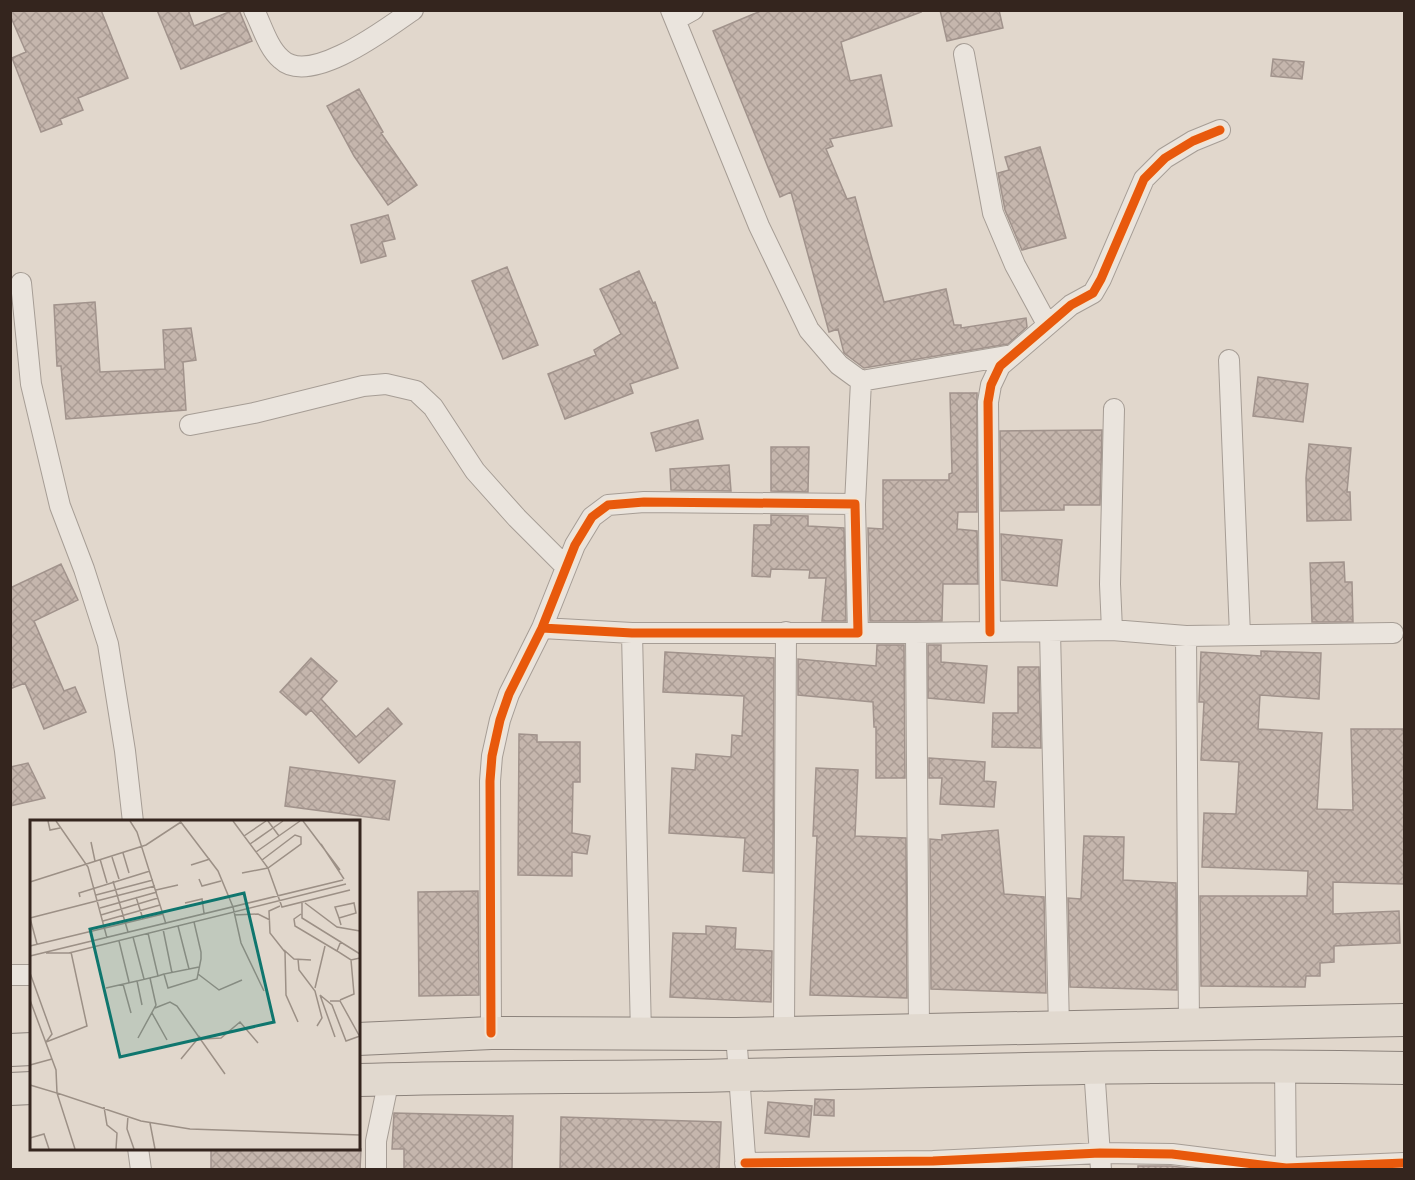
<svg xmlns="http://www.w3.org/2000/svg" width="1415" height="1180" viewBox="0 0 1415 1180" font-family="Merriweather,serif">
	<defs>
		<pattern id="building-cross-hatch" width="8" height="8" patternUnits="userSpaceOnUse" patternTransform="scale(1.5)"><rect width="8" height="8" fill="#c5b6ad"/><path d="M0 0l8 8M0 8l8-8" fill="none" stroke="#aa9c94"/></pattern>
	</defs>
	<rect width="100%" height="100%" fill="#e1d7cc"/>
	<path fill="url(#building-cross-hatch)" stroke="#a1938c" stroke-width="1.5" d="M10,10H101L128,78L78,98L83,110L60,119L62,124L41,132L12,58L26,52L10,15Z
		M157,10H188L194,26L234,10H239L252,41L181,69Z
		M763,10H920L921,12L841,42L850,81L881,75L892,126L830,139L833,146L826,149L847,199L855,197L884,302L946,289L954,325H961V328L1026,318L1027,327L1008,344L864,368L844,353L838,329L829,332L791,192L780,197L713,31Z
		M940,10H999L1003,28L947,41Z
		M1273,59L1304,62L1302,79L1271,76Z
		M359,89L383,132L381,133L417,185L388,205L354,156L327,106Z
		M1040,147L1066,238L1022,250L1005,210L998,173L1009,170L1005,157Z
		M388,215L395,239L382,242L386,256L361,263L351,225Z
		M507,267L538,345L503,359L472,281Z
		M639,271L653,303L655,302L678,368L630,384L633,393L565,419L548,374L596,355L594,350L621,334L600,289Z
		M95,302L100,372L165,369L163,330L191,328L196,360L183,362L186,410L66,419L61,366H57L54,305Z
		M1258,377L1308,384L1303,422L1253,416Z
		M950,393H977V512H958L957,529L977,531L978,584H943L942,621H870L868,528L883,529V480H949V474L952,473Z
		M698,420L703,439L656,451L651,433Z
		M1102,430L1100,505H1064V510L1001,511L1000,431Z
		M1309,444L1351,448L1347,492H1350L1351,520L1307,521L1306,478Z
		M771,447H809L808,492L771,491Z
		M729,465L731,491L671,490L670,469Z
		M771,515L808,516V526L844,528L846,621H822L826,578H809L810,570L771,569L770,577L752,576L754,525H771Z
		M1001,534L1062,540L1057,586L1002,580Z
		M1344,562L1345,582H1352L1353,622H1312L1310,563Z
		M61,564L78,600L34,621L64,691L75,687L86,712L44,729L25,683L10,689V588Z
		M877,645H904L905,778H876V727H874L873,702L798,695V659L876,666Z
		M928,645H941V662L987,666L984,703L928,698Z
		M1261,651L1321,653L1319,699L1260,695L1258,729L1322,733L1317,809L1353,810L1351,729H1404V884L1333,882V914L1399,911L1400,943L1334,946V962L1320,963V976H1306L1305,987L1201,986L1200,896H1307L1308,871L1202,867L1204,813L1236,814L1239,762L1201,760L1204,702H1199L1201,652L1261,656Z
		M665,652L774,658L773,873L743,871L745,838L669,833L672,768L695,770L696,754L731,757L732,735L742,736L744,696L663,692Z
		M311,658L337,681L321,699L356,737L388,708L402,724L359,763L311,710L306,715L280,692Z
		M1018,667H1039L1041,748L992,747L993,713H1018Z
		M519,734L537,735V742H580V782H573L572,833L590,836L587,854L572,852V876L518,875Z
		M929,758L985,762L984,781L996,782L994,807L940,804L942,778H929Z
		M28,763L45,798L10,806V767Z
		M290,767L395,781L389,820L285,806Z
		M816,768L858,770L855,836L906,838L907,998L810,995L817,836H813Z
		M998,830L1004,894L1044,897L1046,993L931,989L930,839L942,840V835Z
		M1084,836L1124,837L1123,880L1176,883L1177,990L1070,987L1068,898L1081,899Z
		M478,891L479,995L419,996L418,892Z
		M706,926L736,928L735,949L772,951L771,1002L670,997L673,933L706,934Z
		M815,1099L834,1100V1116L814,1115Z
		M768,1102L812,1106L809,1137L765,1133Z
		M394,1113L513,1116L512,1170H404V1149H392Z
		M561,1117L721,1122L719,1170H560Z
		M211,1149H361L360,1170L267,1168V1170H211Z
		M1138,1166H1171L1200,1170H1138Z"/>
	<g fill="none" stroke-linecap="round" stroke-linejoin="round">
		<g stroke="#a69d95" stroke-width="22">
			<path id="minor" d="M254,10C262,26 268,48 281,59C310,87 387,28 413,10
				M671,10L759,226L809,330L839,365L861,381L1012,355
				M675,20L693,10
				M964,54L993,213L1015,265L1047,324
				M21,283L31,384L60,506L84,569L108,644L125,751L133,822
				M1229,360L1240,635
				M190,425L254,413L363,386L386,384L416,391L433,407L475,471L517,518L566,567
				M855,504L861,381
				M1112,630L1186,636L1393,633
				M1050,631L1059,1028
				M990,632L988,402L991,385L1000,366L1071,305L1093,293L1101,279L1144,179L1165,158L1193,141L1220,130
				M632,633L641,1035
				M858,633H916L919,1029
				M916,633L1112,630L1110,584L1114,409
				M1186,636L1189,1026
				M10,975H32
				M784,1032L786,632
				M491,1033L490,781L492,756L500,720L509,694L542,628L575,545L592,517L608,505L644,502L855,504L858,633H632L542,628
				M736,1034L746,1170
				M1285,1065L1286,1170
				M1094,1067L1101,1170
				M138,1148L141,1170
				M745,1163L933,1161L1100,1153L1172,1154L1286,1168L1404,1163
				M376,1170V1141L389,1079"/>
		</g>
		<g stroke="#8c837c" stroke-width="34">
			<path id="primary" d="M358,1039L491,1033L736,1034L1404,1020
				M10,1050L32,1049
				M358,1080C486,1076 614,1078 742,1075C963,1071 1184,1063 1404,1068
				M10,1089L32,1088"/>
		</g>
		<use href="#minor" stroke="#eae4dd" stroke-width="20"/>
		<use href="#primary" stroke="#e1d9cf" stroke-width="32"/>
		<g stroke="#f2e4d2" stroke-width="13">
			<path id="cycleway" d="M990,632L988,402L991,385L1000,366L1071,305L1093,293L1101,279L1144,179L1165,158L1193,141L1220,130
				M491,1033L490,781L492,756L500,720L509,694L542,628L575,545L592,517L608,505L644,502L855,504L858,633H632L542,628
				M745,1163L933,1161L1100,1153L1172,1154L1286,1168L1404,1163"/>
		</g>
		<use href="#cycleway" stroke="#e8590c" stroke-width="9"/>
	</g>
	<g transform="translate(30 820)">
		<rect width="330" height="330" fill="#e1d7cc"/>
		<path fill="none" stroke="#9c9086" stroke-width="1.5" d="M18,1L20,10L30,8M26,1L58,47L77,118M100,1L107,12L136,104M150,1L188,51L203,87L211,123L234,171M203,1L238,48L252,87L320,70M238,1L249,16M273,1L310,50M214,16L236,1M61,22L65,41M220,24L253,1M291,24L314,59M226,32L270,1M93,33L99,53M82,37L89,59M70,39L77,63M161,45L180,39M212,53L238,48L271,24V17L265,15L232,40M169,59L172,66L191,61M83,61L98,112M0,62L116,25L151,2M126,70L148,65M66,75L123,60M50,77L49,73L120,51M106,77L113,99M155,83L172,79L174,93M272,83V98L330,134M275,83L307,107L330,111M250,86L239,91L240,113L255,132L256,175L268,202M70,88L127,72M271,94L264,99L265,106L307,131M71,95L128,78M204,95L228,94L240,100M0,98L125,66M0,98L7,124M309,98L305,87L324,83L326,93L309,98L311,105M73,101L130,85M164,102L171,132V139L167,159L138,168L134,154L169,147M148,106L159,149M133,109L142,153M118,113L128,156L134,154M103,117L114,159M89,121L99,162M311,121L307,131L321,140L330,138M0,126L133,94M254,130L264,139L281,140M16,133H39L316,64M0,136L313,60M268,139L269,150L285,171L292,198L287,206M0,153L22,214L16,222M168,154L189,170L212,160M93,164L101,193M76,168L107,161M285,168L295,126M290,175L302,185L316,221L330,216M290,175L305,217M0,180L26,250L27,273L111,301L160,309L330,315M310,180L324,174L321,140M300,181H310L330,217M112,185L107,161L128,156M125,188L140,182L147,186L195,254M122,193L137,220M108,218L126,185L120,158M172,219L191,218L210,202L228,223M16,222L57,206L41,132M151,239L170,216M0,245L22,239M0,265L27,273L45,329M74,287L77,305L87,313L86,329M98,296L97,309L104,329M120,303L125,329M0,318L14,314L19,329"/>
		<path fill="#0f766e" fill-opacity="0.15" stroke="#0f766e" stroke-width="3" d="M214,73L244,202L90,237L60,109Z"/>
		<rect width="330" height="330" fill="none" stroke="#34251e" stroke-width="3"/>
	</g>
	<rect width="1415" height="1180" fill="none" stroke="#34251e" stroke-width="24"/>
</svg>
